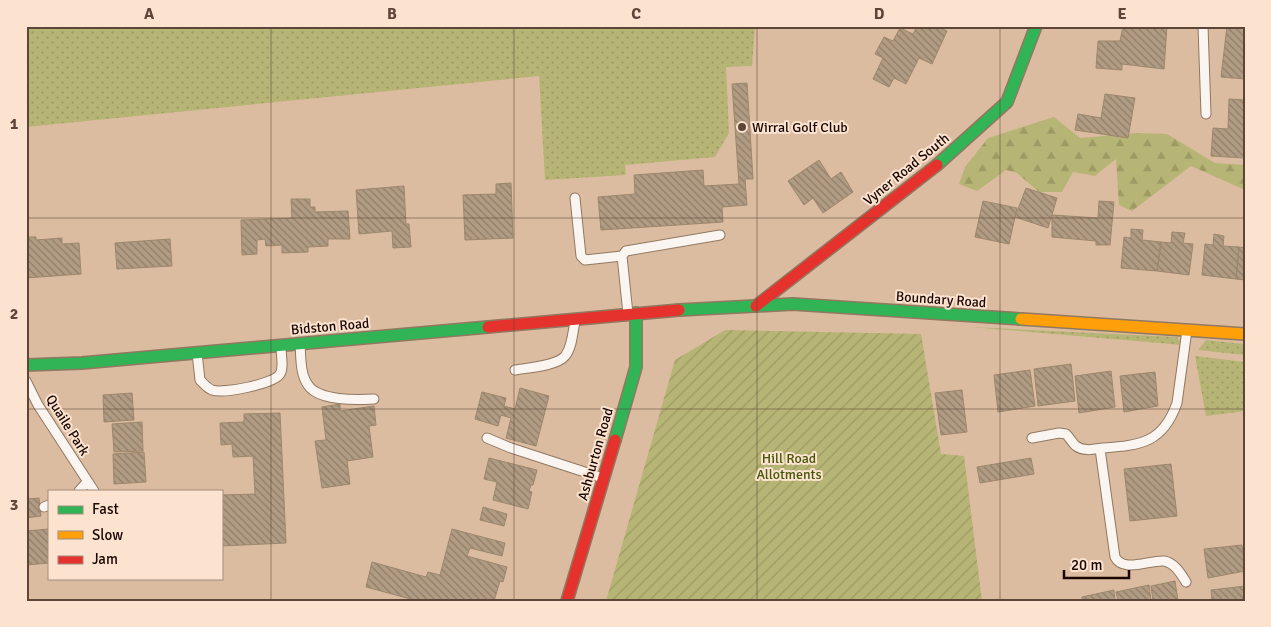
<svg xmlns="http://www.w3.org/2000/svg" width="1271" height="627" viewBox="0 0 1271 627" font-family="Signika,sans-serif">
	<defs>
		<pattern id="grass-dots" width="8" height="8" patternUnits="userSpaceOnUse" patternTransform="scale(1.25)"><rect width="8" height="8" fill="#b7b575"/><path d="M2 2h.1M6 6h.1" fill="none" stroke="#9d9a63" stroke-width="1.8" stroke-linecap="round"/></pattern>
		<pattern id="forest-firs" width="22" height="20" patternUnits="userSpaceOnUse" patternTransform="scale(1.25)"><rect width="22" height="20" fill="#b7b575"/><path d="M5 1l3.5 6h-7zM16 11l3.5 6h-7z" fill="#9d9a63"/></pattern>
		<pattern id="garden-furrows" width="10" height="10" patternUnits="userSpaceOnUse" patternTransform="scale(1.25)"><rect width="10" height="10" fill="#b7b575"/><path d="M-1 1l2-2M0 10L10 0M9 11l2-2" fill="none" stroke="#9d9a63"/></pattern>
		<pattern id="building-back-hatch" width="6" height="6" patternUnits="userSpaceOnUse" patternTransform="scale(1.25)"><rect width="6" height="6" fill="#b19c83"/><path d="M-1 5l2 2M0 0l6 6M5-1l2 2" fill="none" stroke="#8f7d69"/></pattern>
	</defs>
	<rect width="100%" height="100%" fill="#dcbca0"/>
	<path fill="url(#grass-dots)" d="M26,26H755L752,66L726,67L729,133L715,157L625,165L626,175L545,180L539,76L26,127Z
		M971,327L1177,337L1182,345Z
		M1206,340L1245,344V355L1198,350Z
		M1195,356L1245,362V411L1206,416Z"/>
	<path fill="url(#forest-firs)" d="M1054,117L1080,138L1140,133L1167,134L1215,163L1245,165V190L1191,166L1132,211L1119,205L1116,159L1095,176L1073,172L1062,192H1039L1017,173L1006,170L977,191L959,184L965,167L988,138Z"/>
	<path fill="url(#garden-furrows)" d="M725,330L921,334L941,454L964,456L982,601H606L675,360Z"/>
	<path fill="url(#building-back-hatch)" stroke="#9c876d" d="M917,26H936L947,31L932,64L919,58L906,84L894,78L889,87L873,79L883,58L875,54L884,37L893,41L900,28L913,34Z
		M1123,26H1167L1164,69L1122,64V70L1096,68L1098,41H1120Z
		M1227,26H1245V79L1221,77Z
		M747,83L753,179H745L747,205L722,207L723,222L601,230L598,197L635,194L634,175L703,170L704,186L739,184L732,84Z
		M1105,94L1135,98L1128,138L1075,130L1078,114L1101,118Z
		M1229,99L1245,100V158L1211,156L1213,128L1228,129Z
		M819,160L831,179L841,172L853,192L823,213L813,198L804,205L788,181Z
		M511,183L513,238L465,240L463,195L496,194V184Z
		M404,186L406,224H409L411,247L393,248L392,231L359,234L356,190Z
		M1026,188L1057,198L1048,228L1015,217Z
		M291,199H310V207H315V212L348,211L350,239H328V246L308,247V252L282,253V245L266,246L265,239L257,240V254L242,255L241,220L292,218Z
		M983,201L1017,208L1009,244L975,237Z
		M1099,201L1114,202L1110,245H1096V241L1052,237V215L1098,218Z
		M1131,229L1143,230L1142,240L1161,242L1157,271L1121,268L1124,237L1131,238Z
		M1172,232L1185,233L1183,243L1193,244L1189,275L1157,271L1161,242L1171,243Z
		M1214,234L1224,236L1223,246L1239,247L1236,279L1202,275L1205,244L1213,245Z
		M26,237H36V240L62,238V244L79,243L81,274L26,278Z
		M170,239L172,266L117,269L115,243Z
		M1239,247L1245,248V280L1236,279Z
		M1071,364L1075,401L1038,406L1034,369Z
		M1030,370L1035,406L998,412L994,375Z
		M1111,371L1115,407L1079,413L1075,376Z
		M1155,372L1158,406L1124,412L1120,376Z
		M520,388L549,396L536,446L506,438L511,418L501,415L498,426L475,419L482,392L506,398L504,406L515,409Z
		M962,390L967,432L941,435L935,393Z
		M132,393L134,420L104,422L103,395Z
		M340,404V411L374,406L376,425L369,426L373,457L347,461L350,484L322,488L315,441L326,440L322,407Z
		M280,413L286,543L221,546V495L255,494L253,456L233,457L232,444L221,445L220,423L244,422V414Z
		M142,422L143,451L114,452L112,424Z
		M144,452L146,482L114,484L113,454Z
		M489,458L537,470L533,485H531L529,491L532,492L528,509L493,500L497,482L484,479Z
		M1031,458L1034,474L980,483L977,467Z
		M1171,464L1177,516L1130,521L1124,469Z
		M39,498L41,516L26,518V499Z
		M483,507L507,514L504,526L480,520Z
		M49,529V563L26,565V531Z
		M452,529L505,543L502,556L470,548L467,556L507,567L503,582L500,581L494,601H418L366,587L372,562L426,577L428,572L440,575Z
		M1242,545L1245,571L1208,578L1204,549Z
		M1175,581L1178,601H1153L1151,586Z
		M1149,585L1151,601H1118L1116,592Z
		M1245,586V601H1212L1211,590Z
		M1114,590L1115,601H1082V597Z"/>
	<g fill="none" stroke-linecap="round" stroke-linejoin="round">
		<g stroke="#907861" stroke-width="11">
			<path id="lane" d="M1203,26L1206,114
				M575,198L581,256L585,260L622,256
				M628,314L622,256L626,251L720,235
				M300,344C301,357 300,374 308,385C318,401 357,400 374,399
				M197,353L200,380C204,384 207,388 212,390C223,394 274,384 280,374C284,368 281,355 281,347
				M515,370C527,368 557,366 565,356C572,348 573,331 575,321
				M26,381L38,405L94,491
				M487,438L511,448L603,478
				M1032,438L1059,433L1066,434C1070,438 1073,444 1076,446C1084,452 1095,449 1103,448C1141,445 1163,443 1177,403L1187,330
				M1100,449L1115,557C1123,573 1149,560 1164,561C1175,563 1181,574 1186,582
				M79,491L87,482
				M44,507L49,505"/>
		</g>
		<g stroke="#907861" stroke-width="14">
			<path id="fast" d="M937,165L1007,102L1036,26
				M679,310L793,304L1021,319
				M26,365L82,363L488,327
				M615,440L636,367V313"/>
		</g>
		<g stroke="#907861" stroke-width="14">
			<path id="slow" d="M1021,319L1245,334"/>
		</g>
		<g stroke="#907861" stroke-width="14">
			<path id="jam" d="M756,306L937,165
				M488,327L679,310
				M567,601L615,440"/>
		</g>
		<use href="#lane" stroke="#faf5f1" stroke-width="9"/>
		<use href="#fast" stroke="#30b455" stroke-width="11"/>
		<use href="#slow" stroke="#ff9f0a" stroke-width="11"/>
		<use href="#jam" stroke="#e5322d" stroke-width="11"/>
	</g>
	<path fill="none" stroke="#5d4638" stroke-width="1" stroke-opacity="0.55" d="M271,26V601M514,26V601M757,26V601M1000,26V601M26,218H1245M26,409H1245"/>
	<circle fill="#5d4638" stroke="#fbe3cf" stroke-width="2" cx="742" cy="127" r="5"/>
	<g text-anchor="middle" stroke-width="4" stroke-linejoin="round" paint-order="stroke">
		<g font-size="14" fill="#190600" stroke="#fbe3cf" text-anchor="start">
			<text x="752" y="132">Wirral Golf Club</text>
		</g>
		<g font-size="14" fill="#190600" stroke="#fbe3cf">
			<text transform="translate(906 169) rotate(-39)" y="5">Vyner Road South</text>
			<text transform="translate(941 299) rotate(4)" y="5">Boundary Road</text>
			<text transform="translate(330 326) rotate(-5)" y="5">Bidston Road</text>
			<text transform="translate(68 425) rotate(58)" y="5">Quaile Park</text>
			<text transform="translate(595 454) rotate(-74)" y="5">Ashburton Road</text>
		</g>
		<g font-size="14" fill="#475608" stroke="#fbe3cf">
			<text x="789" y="463">Hill Road<tspan x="789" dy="16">Allotments</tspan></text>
		</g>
	</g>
	<rect width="1271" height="627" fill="none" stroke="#fbe3cf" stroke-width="55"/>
	<rect x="48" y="490" width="175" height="90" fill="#fbe3cf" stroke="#a18b7c"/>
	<rect x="58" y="506" width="25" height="8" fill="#30b455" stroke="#a18b7c"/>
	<text x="92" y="514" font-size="15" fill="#190600">Fast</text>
	<rect x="58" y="531" width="25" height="8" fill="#ff9f0a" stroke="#a18b7c"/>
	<text x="92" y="540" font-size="15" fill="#190600">Slow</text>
	<rect x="58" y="556" width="25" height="8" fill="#e5322d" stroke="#a18b7c"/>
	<text x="92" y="564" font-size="15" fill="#190600">Jam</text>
	<path d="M1064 570v8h65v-8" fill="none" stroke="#190600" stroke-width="2.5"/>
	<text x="1071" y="570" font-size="15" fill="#190600" stroke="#fbe3cf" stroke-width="4" paint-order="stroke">20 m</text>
	<rect x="28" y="28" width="1216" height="572" fill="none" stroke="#5d4638" stroke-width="2"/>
	<g font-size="16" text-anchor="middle" font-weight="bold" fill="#5d4638">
		<text x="149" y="19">A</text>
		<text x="392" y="19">B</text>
		<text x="636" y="19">C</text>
		<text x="879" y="19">D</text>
		<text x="1122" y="19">E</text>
		<text x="14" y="129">1</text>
		<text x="14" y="319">2</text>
		<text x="14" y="510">3</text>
	</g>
</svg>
